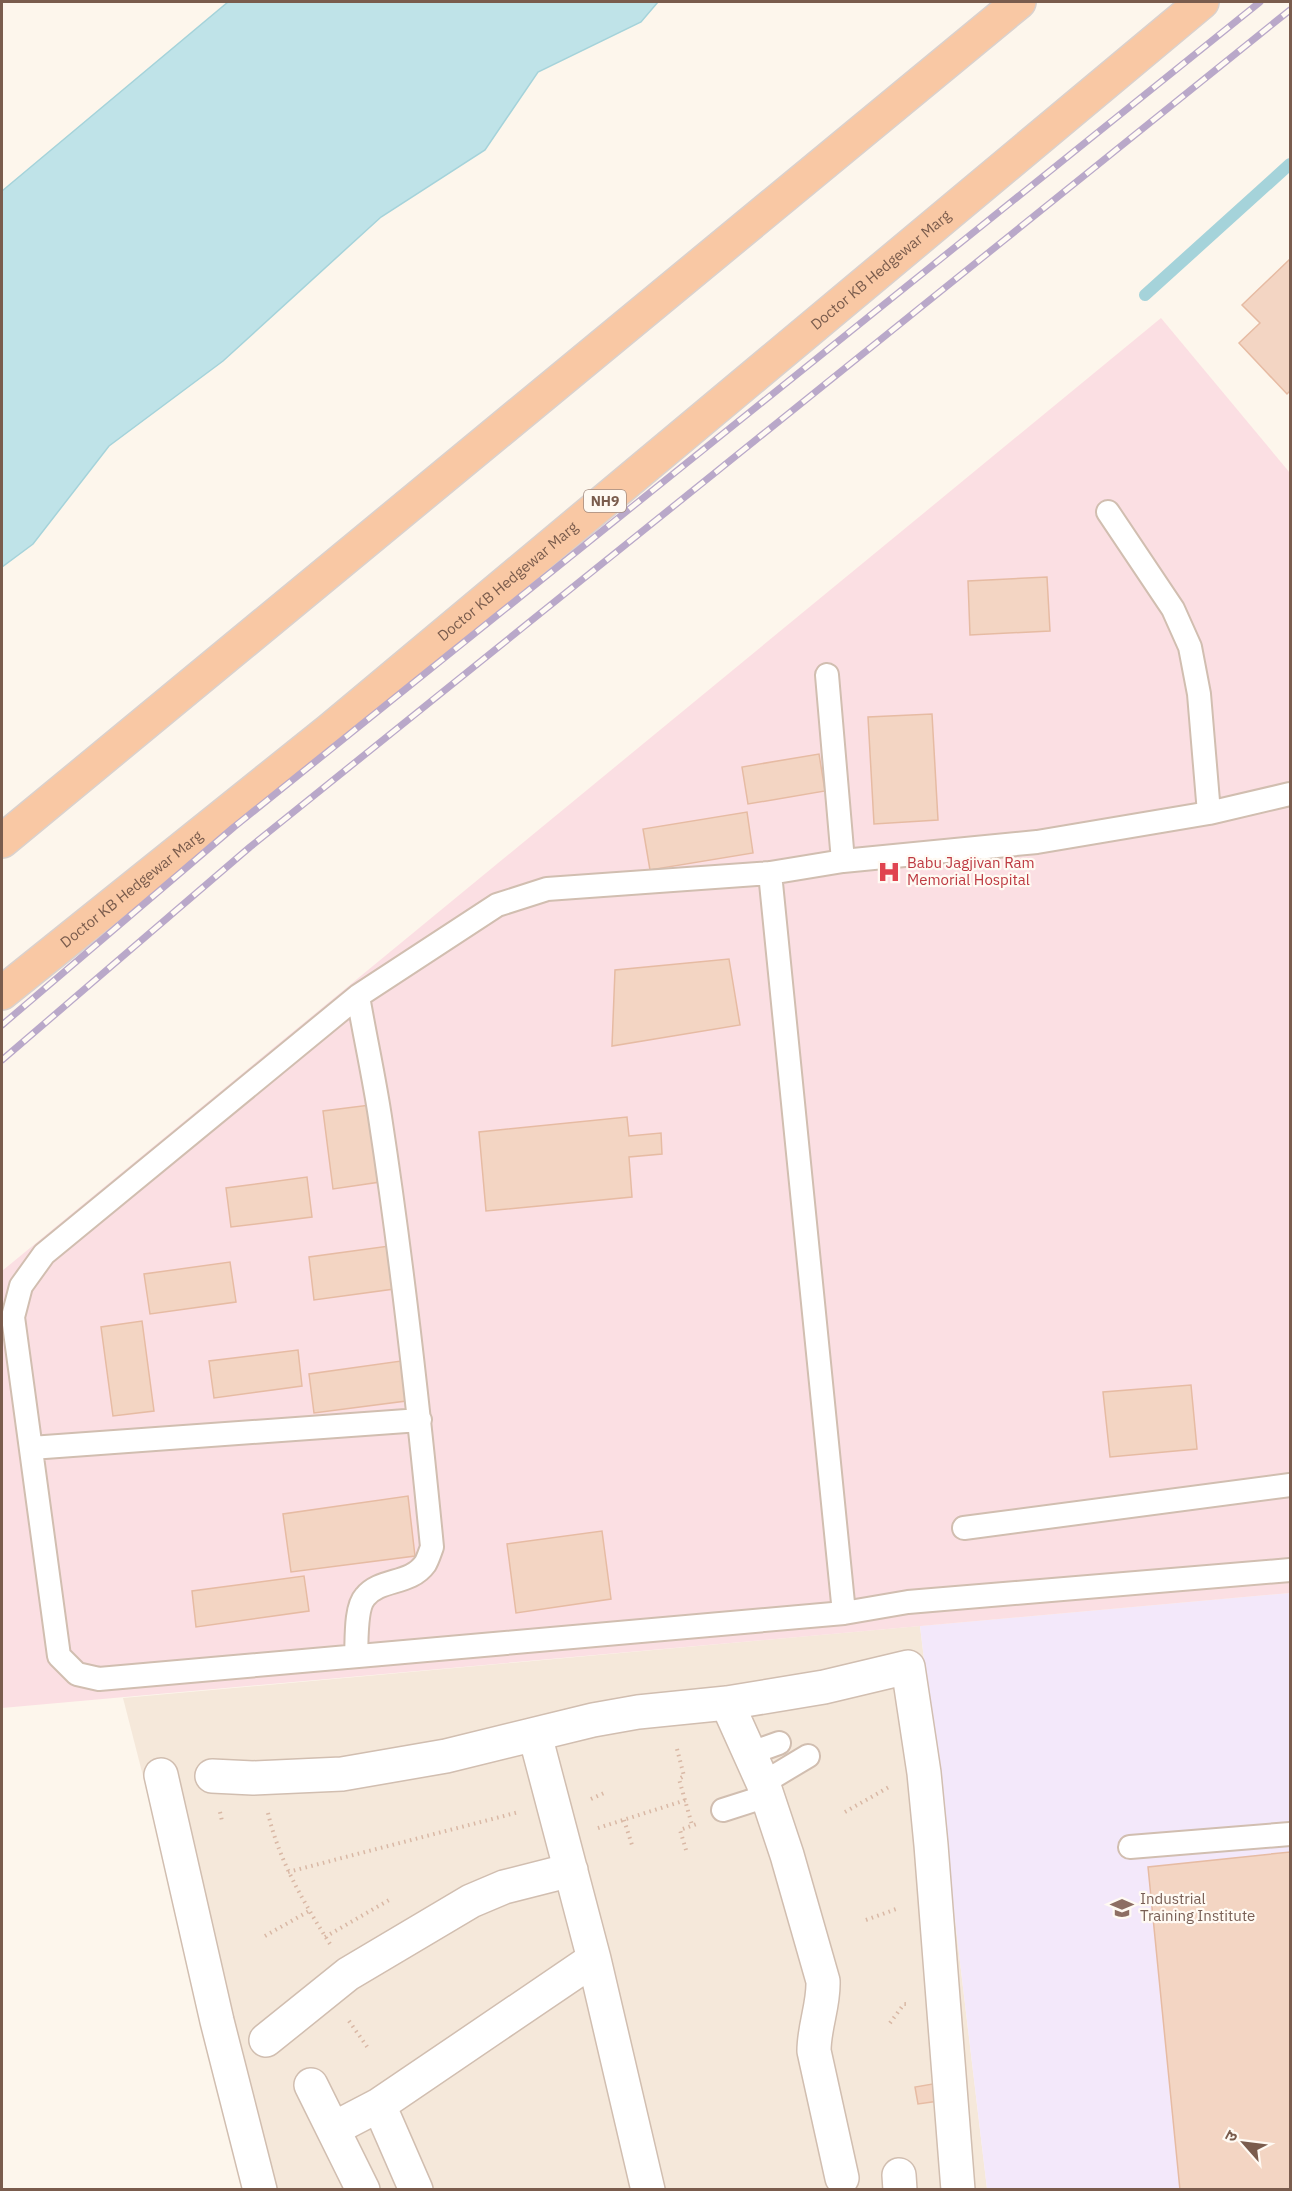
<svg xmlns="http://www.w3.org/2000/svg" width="1292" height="2191" viewBox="0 0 1292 2191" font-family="'IBM Plex Sans','Noto Sans Devanagari',sans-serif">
	<rect width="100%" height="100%" fill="#fdf6ec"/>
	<path fill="#f5e8da" d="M920,1626L987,2189H249L123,1698Z"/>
	<path fill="#f3e8fa" d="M1290,1593V2189H987L920,1626Z"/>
	<path fill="#fbdfe3" d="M1161,318L1290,473V1593L2,1708V1271Z"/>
	<path fill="#bfe3e8" stroke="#a5d3da" stroke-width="1.5" d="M228,2H658L641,22L538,72L485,150L381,217L223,361L109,446L33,544L2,567V191Z"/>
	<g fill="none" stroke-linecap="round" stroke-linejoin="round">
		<path stroke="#a5d3da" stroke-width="12" d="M1145,295L1290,164"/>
	</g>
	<path fill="#f3d5c3" stroke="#e6bba3" stroke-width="1.5" d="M1290,259V391L1287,394L1239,343L1260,323L1242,305Z
		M1047,577L1050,631L970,635L968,581Z
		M932,714L938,820L874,824L868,717Z
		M819,754L825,791L748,804L742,767Z
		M747,812L753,853L650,870L643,829Z
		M729,959L740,1025L612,1046L615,970Z
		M370,1105L380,1182L333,1189L323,1111Z
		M627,1117L629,1136L661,1133L662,1154L629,1157L632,1197L486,1211L479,1132Z
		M307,1177L312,1217L231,1227L226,1188Z
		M389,1246L394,1289L314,1300L309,1257Z
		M230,1262L236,1302L150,1314L144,1274Z
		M142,1321L154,1411L113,1416L101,1327Z
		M298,1350L302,1386L214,1398L209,1361Z
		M401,1361L406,1401L314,1413L309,1374Z
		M1191,1385L1197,1449L1110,1457L1103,1392Z
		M408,1496L415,1556L291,1572L283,1514Z
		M602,1531L611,1599L516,1613L507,1544Z
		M304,1576L309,1611L196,1627L192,1591Z
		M1290,1852V2190H1180L1148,1867Z
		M944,2082L946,2100L918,2104L915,2087Z"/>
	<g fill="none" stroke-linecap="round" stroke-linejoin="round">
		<g stroke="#d1beb0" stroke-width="26">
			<path id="service" d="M1108,512L1173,609L1190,647L1199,694L1209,813
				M827,675L843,861
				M1290,794L1209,813L1037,842L843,861L770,873L547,889L497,905L358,996L44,1254L21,1286L13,1317L59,1656L77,1674L99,1679L844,1613L908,1602L1290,1570
				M770,873L844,1613
				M31,1448L420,1420
				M964,1528L1290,1485
				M356,1656C357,1642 355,1608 365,1597C380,1578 410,1585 425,1564C428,1559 430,1552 432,1547C418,1403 402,1260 380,1117C374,1077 365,1037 358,996
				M751,1753L779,1743
				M763,1783L808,1756
				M723,1810L767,1796
				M1130,1847L1290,1834"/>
		</g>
		<g stroke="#d1beb0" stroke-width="36">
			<path id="minor" d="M727,1703L763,1783L787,1855L823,1981C824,2005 814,2026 814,2051L842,2178
				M535,1735L594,1959L648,2190
				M161,1775L217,2021L260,2190
				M212,1776L253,1778L342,1774L446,1756L593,1720L638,1712L727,1703L824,1687L908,1667L924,1773L931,1845L958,2190
				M266,2040L348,1974L471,1901L504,1887L571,1870
				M311,2085L363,2190
				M379,2105L416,2190
				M333,2129L379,2105L594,1959
				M899,2175L900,2190"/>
		</g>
		<g stroke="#dad1cd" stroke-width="36">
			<g id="trunk">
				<path d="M2,841L1019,2"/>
				<path id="s1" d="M2,993L330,730L1202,2"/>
			</g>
		</g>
		<path stroke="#d9b8a5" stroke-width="4" stroke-dasharray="1.5 4.5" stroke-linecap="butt" d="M677,1749L684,1776L679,1779L692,1825
			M591,1799L604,1793
			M220,1812L222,1821
			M845,1812L889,1787
			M268,1813C279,1861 304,1903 330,1944
			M624,1820L632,1845
			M598,1828L686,1800
			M686,1850L680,1830L697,1824
			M288,1872L519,1812
			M866,1920L899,1908
			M265,1936L309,1911
			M325,1937L389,1900
			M349,2021L368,2048
			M890,2023L904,2004H906"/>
		<use href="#service" stroke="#fff" stroke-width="22"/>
		<use href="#minor" stroke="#fff" stroke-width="33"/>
		<use href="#trunk" stroke="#f9c8a4" stroke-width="33"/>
		<g stroke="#b9a8c9" stroke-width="7">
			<path id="rail" d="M2,1025L234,827L1260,2
				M2,1060L250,847L1290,10"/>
		</g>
		<use href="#rail" stroke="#fffaf3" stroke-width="4.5" stroke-dasharray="14" stroke-linecap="butt"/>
	</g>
	<defs>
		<g id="hospital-bare" transform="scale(1.8)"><path d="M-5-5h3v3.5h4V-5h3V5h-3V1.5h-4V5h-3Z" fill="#e0444e" stroke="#fffaf3" stroke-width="2.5" paint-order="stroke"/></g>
		<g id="university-bare" transform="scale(1.8)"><path d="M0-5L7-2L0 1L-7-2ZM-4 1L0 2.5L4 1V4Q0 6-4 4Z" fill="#8d6e63" stroke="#fffaf3" stroke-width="2.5" paint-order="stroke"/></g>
	</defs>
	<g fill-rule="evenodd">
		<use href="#hospital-bare" x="889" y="872"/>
		<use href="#university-bare" x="1122" y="1908"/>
	</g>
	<g text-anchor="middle" stroke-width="4.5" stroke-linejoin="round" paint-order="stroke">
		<rect fill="#fffaf3" stroke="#a28b7f" stroke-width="1.5" x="584" y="490" width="42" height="22" rx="4.5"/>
		<g font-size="14" font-weight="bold" fill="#7a5c4d">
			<text x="605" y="506">NH9</text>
		</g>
		<g font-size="15" fill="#7a5c4d" stroke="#fffaf3">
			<text dy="5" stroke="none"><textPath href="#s1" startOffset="1138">Doctor KB Hedgewar Marg</textPath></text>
			<text dy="5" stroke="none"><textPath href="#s1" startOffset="652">Doctor KB Hedgewar Marg</textPath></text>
			<text dy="5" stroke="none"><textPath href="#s1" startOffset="166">Doctor KB Hedgewar Marg</textPath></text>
		</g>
		<g font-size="15" fill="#be3a42" stroke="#fffaf3" text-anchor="start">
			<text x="907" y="868">Babu Jagjivan Ram<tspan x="907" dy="17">Memorial Hospital</tspan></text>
		</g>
		<g font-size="15" fill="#785e54" stroke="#fffaf3" text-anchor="start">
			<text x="1140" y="1904">Industrial<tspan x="1140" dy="17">Training Institute</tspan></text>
		</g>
	</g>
	<rect width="1292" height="2191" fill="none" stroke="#7a5c4d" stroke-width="6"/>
	<g transform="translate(1244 2143) rotate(298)" stroke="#fffaf3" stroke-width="4.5" paint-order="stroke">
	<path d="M0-4.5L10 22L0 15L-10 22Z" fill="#7a5c4d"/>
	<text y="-9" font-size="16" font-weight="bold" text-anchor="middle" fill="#7a5c4d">उ</text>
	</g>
</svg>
